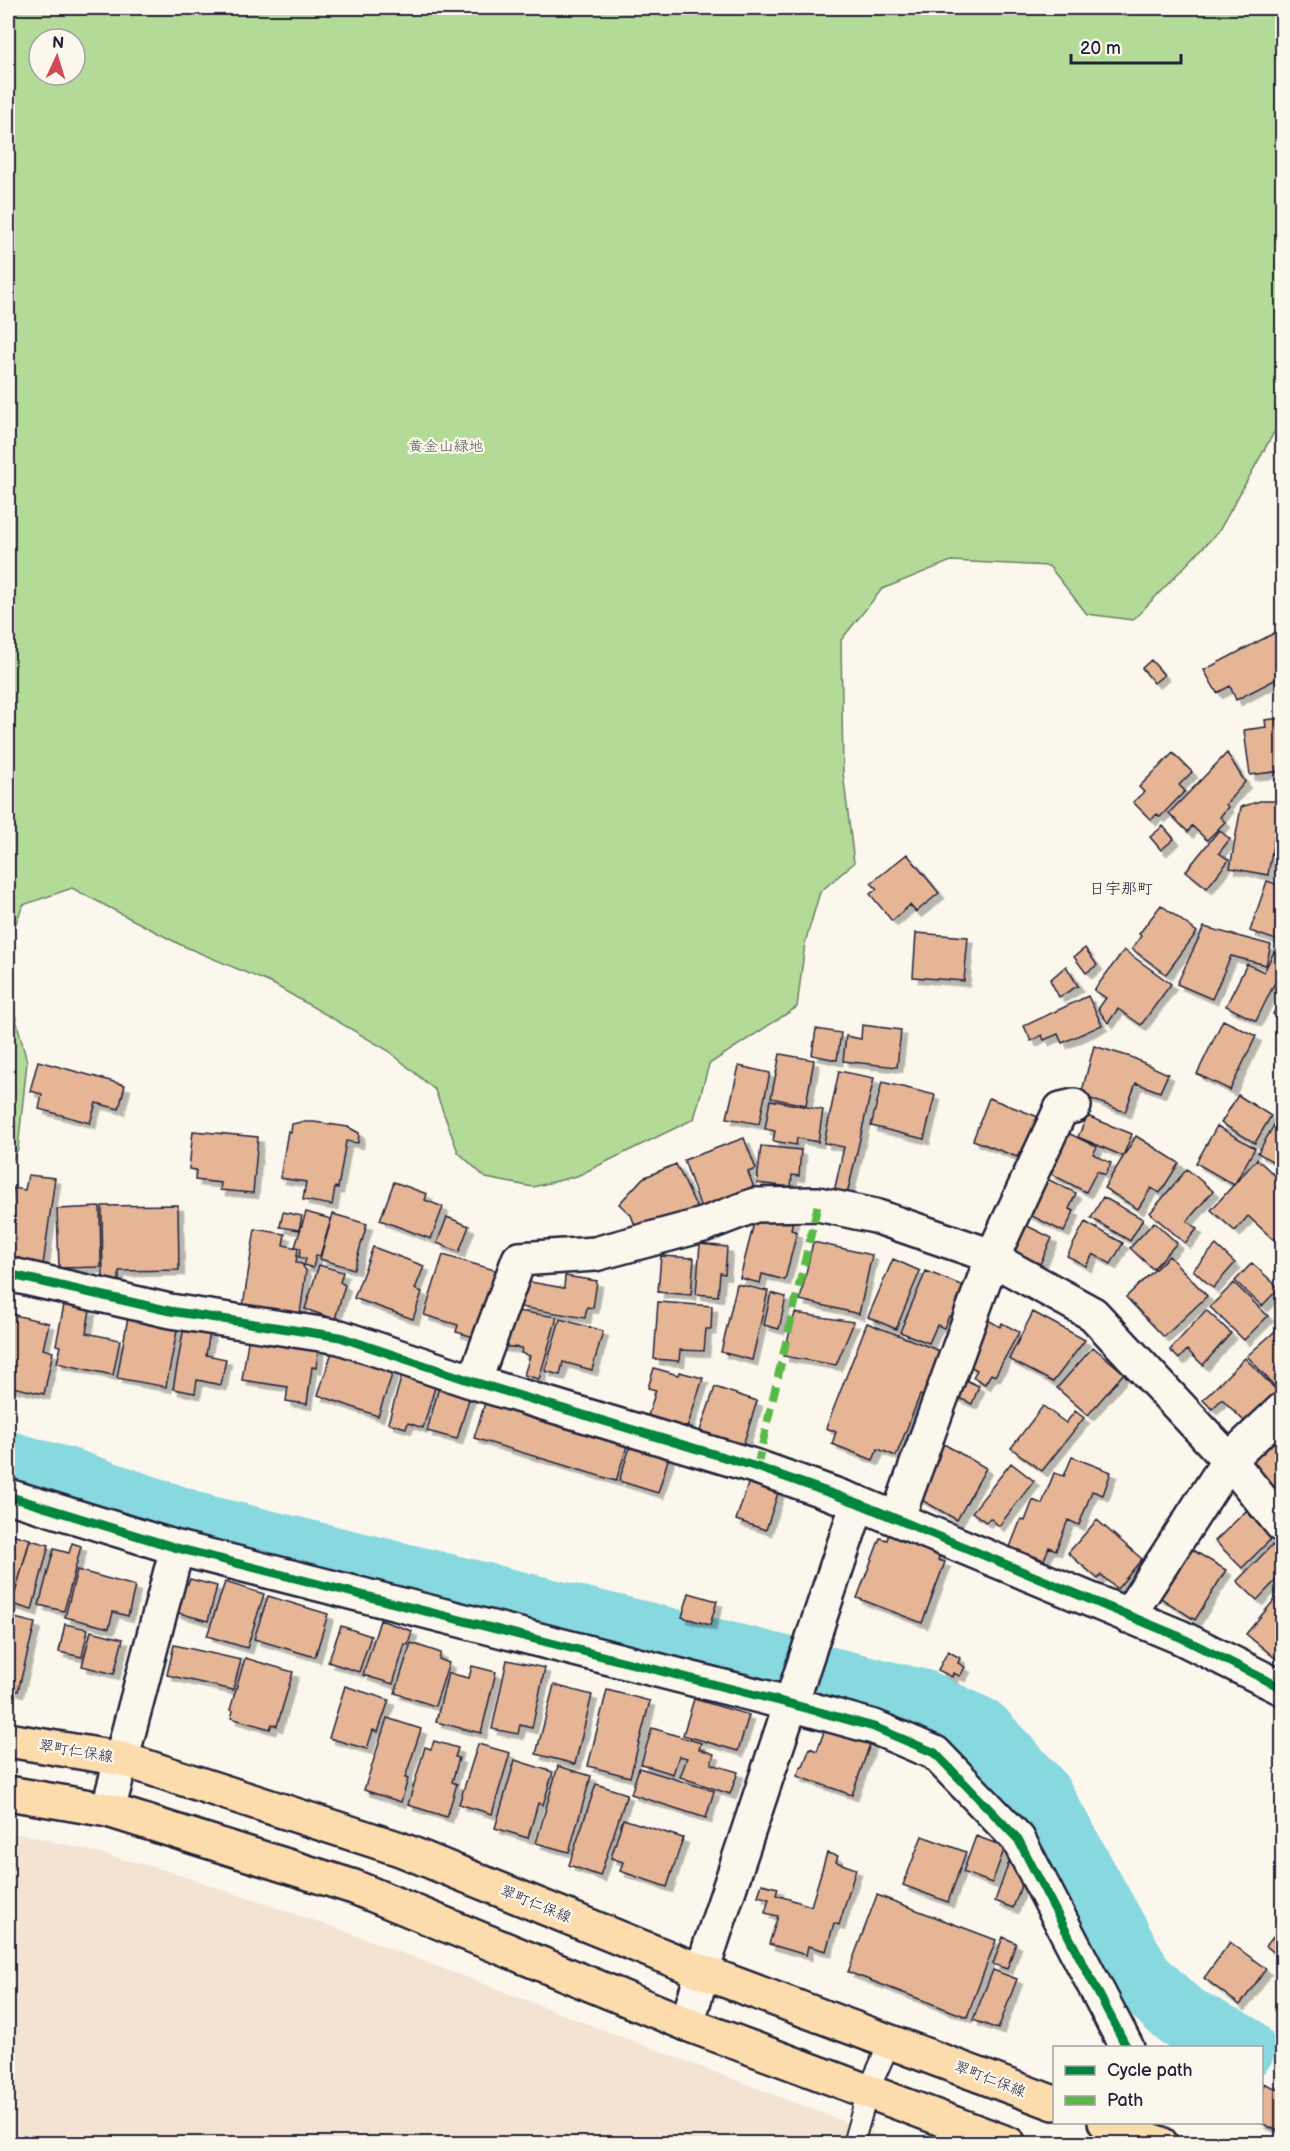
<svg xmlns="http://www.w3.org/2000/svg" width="1290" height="2151" viewBox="0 0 1290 2151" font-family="'Balsamiq Sans','Klee One',sans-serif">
	<defs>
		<filter id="shadow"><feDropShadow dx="5.5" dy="5.5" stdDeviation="0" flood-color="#0004"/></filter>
	</defs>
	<rect width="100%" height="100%" fill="#fbf7ec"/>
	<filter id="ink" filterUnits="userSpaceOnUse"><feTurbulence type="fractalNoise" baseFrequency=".0167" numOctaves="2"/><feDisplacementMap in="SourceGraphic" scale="12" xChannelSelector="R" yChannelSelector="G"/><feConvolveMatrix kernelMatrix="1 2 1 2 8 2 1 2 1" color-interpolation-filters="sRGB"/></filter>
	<g filter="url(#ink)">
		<path fill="#f4e3d2" d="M8,1833L32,1836L165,1870L339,1929L901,2143L8,2144Z"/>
		<path fill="#b3db97" stroke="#6a7e69" stroke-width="1.5" fill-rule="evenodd" d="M8,8H1282V418L1219,531L1133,620L1087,614L1049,566L951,561L882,589L841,640L843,773L854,863L820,892L805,943L797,1007L709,1064L694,1119L577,1176L533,1187L486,1178L458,1152L435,1090L389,1051L273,984L181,945L72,888L23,905L8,943ZM39,39H75V75H39Z
			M8,988L27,1062L18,1149L8,1169Z"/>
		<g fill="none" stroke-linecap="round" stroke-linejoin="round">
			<path stroke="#87d8df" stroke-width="66" d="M8,1464L71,1482L201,1527L921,1702L980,1730L1038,1793L1141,1979L1181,2017L1242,2048"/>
		</g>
		<path fill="#e5b596" stroke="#22223b" stroke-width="1.5" filter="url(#shadow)" d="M1278,631L1282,640V676L1236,700L1230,686L1217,693L1204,670Z
			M1151,660L1164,675L1154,683L1142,668Z
			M1282,718V771L1250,775L1244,730L1266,727L1265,720Z
			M1173,753L1192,772L1179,785L1185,791L1160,817L1157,814L1151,820L1133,802L1144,792L1139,787Z
			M1227,753L1245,782L1226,804L1228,807L1220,817L1225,822L1207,840L1192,826L1188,832L1169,813Z
			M1260,801H1280L1268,875L1230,868L1241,807Z
			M1163,826L1174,839L1161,850L1150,837Z
			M1219,830L1230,839L1219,853L1229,860L1207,888L1186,871Z
			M907,854L939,893L916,912L910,905L892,921L870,894L877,889L871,883Z
			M1267,881L1282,886V942L1250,931Z
			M1161,905L1197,932L1166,974L1132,949L1141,936L1139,934Z
			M1204,927L1271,945L1266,965L1231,956L1212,999L1177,984Z
			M916,933L968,937L964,981L913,977Z
			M1085,948L1097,965L1086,973L1074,957Z
			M1124,950L1171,984L1141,1025L1118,1009L1108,1023L1098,1009L1106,998L1094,990Z
			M1274,952L1282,956V968L1256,1021L1226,1006L1247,964L1264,972Z
			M1066,966L1078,986L1059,997L1050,980Z
			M1088,996L1102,1025L1062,1043L1058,1034L1044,1040L1042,1035L1031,1041L1024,1026Z
			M1282,997V1019L1273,1014Z
			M1223,1020L1256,1036L1230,1090L1197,1074Z
			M862,1025L901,1030L897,1067L843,1061L846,1036L861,1039Z
			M816,1029L841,1033L837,1060L812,1055Z
			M1094,1046L1131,1057L1168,1074L1160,1092L1136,1083L1125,1112L1081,1095Z
			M780,1054L814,1060L806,1105L771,1098Z
			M38,1061L125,1085L119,1109L96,1103L90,1123L39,1109L42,1094L30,1091Z
			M739,1066L770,1073L759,1124L727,1118Z
			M839,1071L874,1078L847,1195L834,1192L844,1147L824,1143Z
			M882,1082L935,1095L924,1139L871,1126Z
			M1238,1095L1271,1116L1255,1143L1221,1123Z
			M989,1098L1046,1120L1031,1157L1019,1152L1017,1157L973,1140Z
			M770,1100L823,1110L818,1142L797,1138L796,1145L773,1141L775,1131L765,1129Z
			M1282,1111V1167L1258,1153Z
			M1087,1116L1132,1134L1123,1156L1078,1137Z
			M301,1122H314L348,1127L359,1133L358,1143L346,1141L338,1188L335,1187L332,1205L303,1200L306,1182L280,1178L288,1131L291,1132L292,1124Z
			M1217,1126L1255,1148L1234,1185L1196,1163Z
			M193,1131L258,1137L253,1193L220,1190L221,1183L195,1180L196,1170L189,1169Z
			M1068,1133L1097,1147L1093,1154L1111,1163L1105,1175L1097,1171L1086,1192L1049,1173Z
			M1136,1136L1179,1163L1160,1193L1151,1188L1138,1209L1104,1188Z
			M744,1138L756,1169L748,1172L754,1188L701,1208L684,1160Z
			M761,1146L801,1150L799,1176L792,1175L791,1187L757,1183Z
			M1257,1159L1282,1182V1231L1274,1240L1248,1216L1235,1231L1211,1210Z
			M676,1164L698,1210L637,1231L631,1215L619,1204L643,1178Z
			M1187,1169L1213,1191L1187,1221L1197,1229L1185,1243L1150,1213Z
			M1037,1174L1076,1193L1069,1209L1074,1211L1064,1232L1020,1210Z
			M28,1175L55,1178L43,1265L8,1261V1230L13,1188L25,1190Z
			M394,1182L427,1194L425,1200L443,1207L431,1239L380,1220Z
			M1103,1197L1143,1219L1130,1241L1091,1218Z
			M178,1205L179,1270L119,1271V1285H103L102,1206Z
			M100,1207L101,1267L59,1268L57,1209Z
			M283,1212L302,1216L299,1230L280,1227Z
			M306,1212L331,1219L320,1256L316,1255L313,1268L304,1265L306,1259L299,1257L301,1248L295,1247Z
			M333,1214L367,1224L354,1269L320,1259Z
			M763,1216L793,1220L791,1230L797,1232L785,1280L762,1274L760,1283L740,1278L754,1223Z
			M447,1217L469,1226L459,1252L437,1243Z
			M1017,1221L1052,1238L1040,1264L1005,1247Z
			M1085,1222L1123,1243L1111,1264L1093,1254L1086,1266L1067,1256Z
			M1154,1222L1177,1243L1153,1269L1130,1248Z
			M255,1229L285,1234L283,1245L298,1248L296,1263L302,1264L306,1271L300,1314L243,1306Z
			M813,1242L872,1255L859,1314L800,1300Z
			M700,1244L727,1247L725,1274L720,1273L718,1296L696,1294Z
			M1216,1245L1235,1263L1213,1288L1193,1270Z
			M373,1247L424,1266L415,1289L422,1292L413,1319L354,1298Z
			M443,1255L498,1271L478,1338L456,1332L458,1325L424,1315Z
			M661,1256L694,1258L691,1295L658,1292Z
			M1169,1256L1207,1296L1164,1337L1126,1297Z
			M893,1259L920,1271L896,1329L868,1317Z
			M1252,1263L1279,1288L1262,1306L1235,1281Z
			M319,1265L343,1272L340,1282L345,1285L335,1319L305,1309Z
			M926,1271L968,1288L955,1319L949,1316L944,1328L937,1325L929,1343L900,1332Z
			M565,1276L597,1281L593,1308L587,1307L585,1318L520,1307L525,1281L564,1288Z
			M1234,1283L1268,1316L1244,1340L1210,1307Z
			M737,1284L768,1291L752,1360L721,1352Z
			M771,1293L786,1297L779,1329L764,1325Z
			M658,1302L712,1306L711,1329H706L704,1351L680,1350L679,1361L654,1359Z
			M64,1305L90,1310L86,1333L120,1340L113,1375L57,1363L61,1346L56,1345Z
			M510,1310L557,1317L539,1379L524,1375L530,1356L521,1353L522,1348L500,1346Z
			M1206,1310L1231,1333L1203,1365L1187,1350L1179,1359L1170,1350Z
			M1033,1312L1085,1340L1053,1382L1009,1359Z
			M795,1313L854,1322L836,1365L783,1356Z
			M10,1314L49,1323L43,1349L53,1352L44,1394L8,1386V1324Z
			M128,1317L178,1326L166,1387L117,1378Z
			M983,1317L1000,1327L1002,1323L1019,1332L995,1376L991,1374L985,1384L973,1377L977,1370L968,1365L978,1348L969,1343Z
			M560,1319L603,1331L592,1370L563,1362L560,1375L545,1371Z
			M867,1323L945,1353L928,1398L920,1395L896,1456L878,1449L873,1460L832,1444L836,1432L826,1428Z
			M1282,1325V1388L1279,1391L1247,1356Z
			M184,1327L210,1331L206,1355L226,1359L221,1385L197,1380L195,1393L173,1389Z
			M249,1335L319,1346L316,1368L312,1367L307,1404L286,1401L288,1387L242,1380Z
			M1093,1347L1124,1373L1088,1415L1057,1388Z
			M332,1352L393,1372L378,1416L318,1395Z
			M1245,1358L1282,1396L1252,1429L1222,1399L1212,1409L1203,1400Z
			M404,1368L438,1377L423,1428L408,1423L406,1428L388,1423Z
			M654,1368L678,1375L679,1372L703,1378L687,1428L648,1416L656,1390L648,1388Z
			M956,1376L979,1386L972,1404L948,1393Z
			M441,1380L472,1389L457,1439L427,1431Z
			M715,1387L757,1401L743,1445L700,1431Z
			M486,1400L628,1443L616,1481L474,1438Z
			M1043,1406L1066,1423L1075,1411L1084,1418L1042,1471L1011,1448Z
			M1282,1427V1480L1271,1489L1246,1455Z
			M632,1441L670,1453L658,1493L619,1481Z
			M942,1443L986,1468L957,1520L913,1495Z
			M1072,1457L1111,1472L1103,1495L1092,1491L1079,1525L1068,1520L1056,1550L1049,1547L1044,1560L1010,1547L1021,1519L1025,1521L1033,1500L1042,1504L1054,1473L1064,1476Z
			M1011,1463L1034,1481L999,1526L990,1518L986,1522L972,1512Z
			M750,1478L780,1487L766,1530L736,1520Z
			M1246,1511L1272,1538L1242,1568L1215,1541Z
			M1097,1520L1142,1559L1117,1589L1101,1575L1098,1579L1068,1553Z
			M8,1533L30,1539L11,1607H8Z
			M889,1533L941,1552L938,1560L945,1562L922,1623L857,1598L880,1538L887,1540Z
			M30,1540L49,1545L32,1610L12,1604Z
			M72,1543L81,1546L64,1611L39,1605L54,1549L69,1553Z
			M1272,1545L1282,1555V1574L1257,1600L1237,1581Z
			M1186,1546L1226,1570L1195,1620L1156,1595Z
			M77,1570L135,1586L128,1616L113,1612L109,1628L65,1617Z
			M190,1579L217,1586L208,1621L175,1612L183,1583L188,1584Z
			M225,1582L264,1594L247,1648L207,1636Z
			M1281,1592L1282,1593V1659L1281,1658L1279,1661L1246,1634Z
			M689,1593L717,1601L710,1625L682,1617Z
			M268,1596L328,1614L315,1657L254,1639Z
			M11,1617L35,1623L18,1691L8,1688V1632Z
			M380,1620L412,1631L408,1645L405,1644L393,1684L363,1675Z
			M65,1624L88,1629L82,1657L59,1652Z
			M341,1626L371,1636L359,1672L328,1662Z
			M91,1631L123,1639L114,1674L82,1666Z
			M411,1643L441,1653L439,1659L449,1663L435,1706L395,1693Z
			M174,1645L241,1660L233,1690L167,1675Z
			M948,1651L960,1658L958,1663L965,1667L960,1676L953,1673L952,1677L938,1670Z
			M245,1658L293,1672L277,1726L272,1724L270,1729L231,1718L233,1711L230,1710Z
			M507,1660L545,1668L532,1728L520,1725L518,1734L492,1729Z
			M472,1666L496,1672L481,1733L436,1722L448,1673L469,1678Z
			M554,1685L592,1695L575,1764L536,1754Z
			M345,1686L389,1700L378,1732L373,1730L367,1749L329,1738Z
			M607,1690L650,1701L630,1777L588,1766Z
			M694,1699L749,1715L738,1751L683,1735Z
			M387,1718L421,1729L405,1778L408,1779L401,1802L364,1790Z
			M652,1728L701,1743L699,1749L714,1754L711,1764L738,1772L730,1794L680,1777L687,1758L679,1756L673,1774L641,1764Z
			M825,1729L870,1744L852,1795L797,1776L801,1766H803L810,1748L817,1751Z
			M434,1741L458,1748L455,1757L459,1758L452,1782L457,1784L447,1817L408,1805L425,1747L431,1749Z
			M478,1744L510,1753L492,1814L459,1804Z
			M515,1760L553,1772L543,1805L538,1803L528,1838L495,1828Z
			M558,1766L591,1776L569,1852L536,1843Z
			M639,1768L714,1791L706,1818L631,1794Z
			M596,1784L627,1794L600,1876L569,1865Z
			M623,1819L683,1838L667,1887L620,1871L623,1862L611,1858Z
			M922,1836L966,1852L948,1902L903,1885Z
			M976,1836L1005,1847L992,1883L963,1872Z
			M827,1853L838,1856L836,1862L856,1869L839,1925L834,1923L826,1951L808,1946L806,1955L769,1944L778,1916L765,1913L769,1899L758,1896L762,1884L778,1888L776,1895L811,1906Z
			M1010,1859L1023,1880L1013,1908L995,1901Z
			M877,1895L996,1940L967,2017L848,1972Z
			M1282,1926V1951L1279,1956L1266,1946Z
			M1003,1937L1016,1943L1007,1969L993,1964Z
			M1230,1942L1266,1969L1240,2005L1204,1978Z
			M993,1970L1017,1979L998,2029L973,2020Z
			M1263,2083L1282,2091V2133L1259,2122H1262Z"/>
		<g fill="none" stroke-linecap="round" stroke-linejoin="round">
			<g stroke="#22223b" stroke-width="24">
				<path id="service" d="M853,2144L868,2091L890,2042"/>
			</g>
			<g stroke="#22223b" stroke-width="38">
				<path id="minor" d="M8,1274L170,1311L340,1337L474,1382L757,1467L858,1503L1180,1637L1282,1688
					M474,1382L519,1259L595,1254L703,1225L755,1205L818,1204L875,1216L980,1252L1093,1314L1229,1460L1282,1525
					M8,1496L177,1548L791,1704L874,1727L935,1753L1018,1839L1127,2048
					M897,1519L992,1258L1061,1109L1074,1106
					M1128,1616L1229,1460L1282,1410
					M108,1810L177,1548"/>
			</g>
			<g stroke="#22223b" stroke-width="38">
				<path id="tertiary" d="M687,2024L711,1943L858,1503"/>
			</g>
			<g stroke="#22223b" stroke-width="38">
				<path id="primary" d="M8,1740L122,1759L400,1849L703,1972L1054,2103
					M8,1793L108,1810L354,1887L687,2024L1009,2144
					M1105,2122L1161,2144"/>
			</g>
			<use href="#service" stroke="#fbf7ec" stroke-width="20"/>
			<use href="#minor" stroke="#fbf7ec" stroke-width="33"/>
			<use href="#tertiary" stroke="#fbf7ec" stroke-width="33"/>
			<use href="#primary" stroke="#fcdcac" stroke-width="33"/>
			<path stroke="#58b947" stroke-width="8" stroke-dasharray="15 8" stroke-linecap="butt" d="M757,1467L818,1204"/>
			<g stroke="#fbf7ec" stroke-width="13">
				<path id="cycleway" d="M8,1274L170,1311L340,1337L474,1382L757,1467L858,1503L1180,1637L1282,1688
					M8,1496L177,1548L791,1704L874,1727L935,1753L1018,1839L1127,2048"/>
			</g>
			<use href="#cycleway" stroke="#00873e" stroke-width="9"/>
		</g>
	</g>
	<g text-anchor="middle" stroke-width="4.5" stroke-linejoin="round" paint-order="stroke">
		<g font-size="15" fill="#4e5a57" stroke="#fbf7ec">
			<text x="446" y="451">黄金山緑地</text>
		</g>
		<g font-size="15" fill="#22223b" stroke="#fbf7ec">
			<text transform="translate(76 1751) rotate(9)" y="5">翠町仁保線</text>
			<text transform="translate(536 1904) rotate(22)" y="5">翠町仁保線</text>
			<text transform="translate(990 2079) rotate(21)" y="5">翠町仁保線</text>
		</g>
		<g font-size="16" fill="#22223b" stroke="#fbf7ec">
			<text x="1121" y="894">日宇那町</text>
		</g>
	</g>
	<rect width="1290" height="2151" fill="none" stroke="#fbf7ec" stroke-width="30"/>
	<rect x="15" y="15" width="1260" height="2121" fill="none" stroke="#22223b" stroke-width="2" filter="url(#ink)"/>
	<rect x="1053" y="2046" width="210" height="78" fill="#fbf7ec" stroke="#a4a2a5" stroke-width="1.5"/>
	<rect x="1065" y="2066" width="30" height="9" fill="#00873e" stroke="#a4a2a5" stroke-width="1.5"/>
	<text x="1107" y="2076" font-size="18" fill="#22223b">Cycle path</text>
	<rect x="1065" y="2096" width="30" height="9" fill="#58b947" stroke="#a4a2a5" stroke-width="1.5"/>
	<text x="1107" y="2106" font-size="18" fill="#22223b">Path</text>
	<g transform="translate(57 57) rotate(4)"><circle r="28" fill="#fbf7ec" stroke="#a4a2a5" stroke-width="1.5"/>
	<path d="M0-4.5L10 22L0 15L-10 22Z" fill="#d1495b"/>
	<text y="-9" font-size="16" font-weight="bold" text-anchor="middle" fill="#22223b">N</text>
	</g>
	<path d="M1071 54v9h110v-9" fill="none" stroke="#22223b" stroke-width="3"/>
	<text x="1080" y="54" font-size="18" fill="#22223b" stroke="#fbf7ec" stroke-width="4.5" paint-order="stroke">20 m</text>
</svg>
